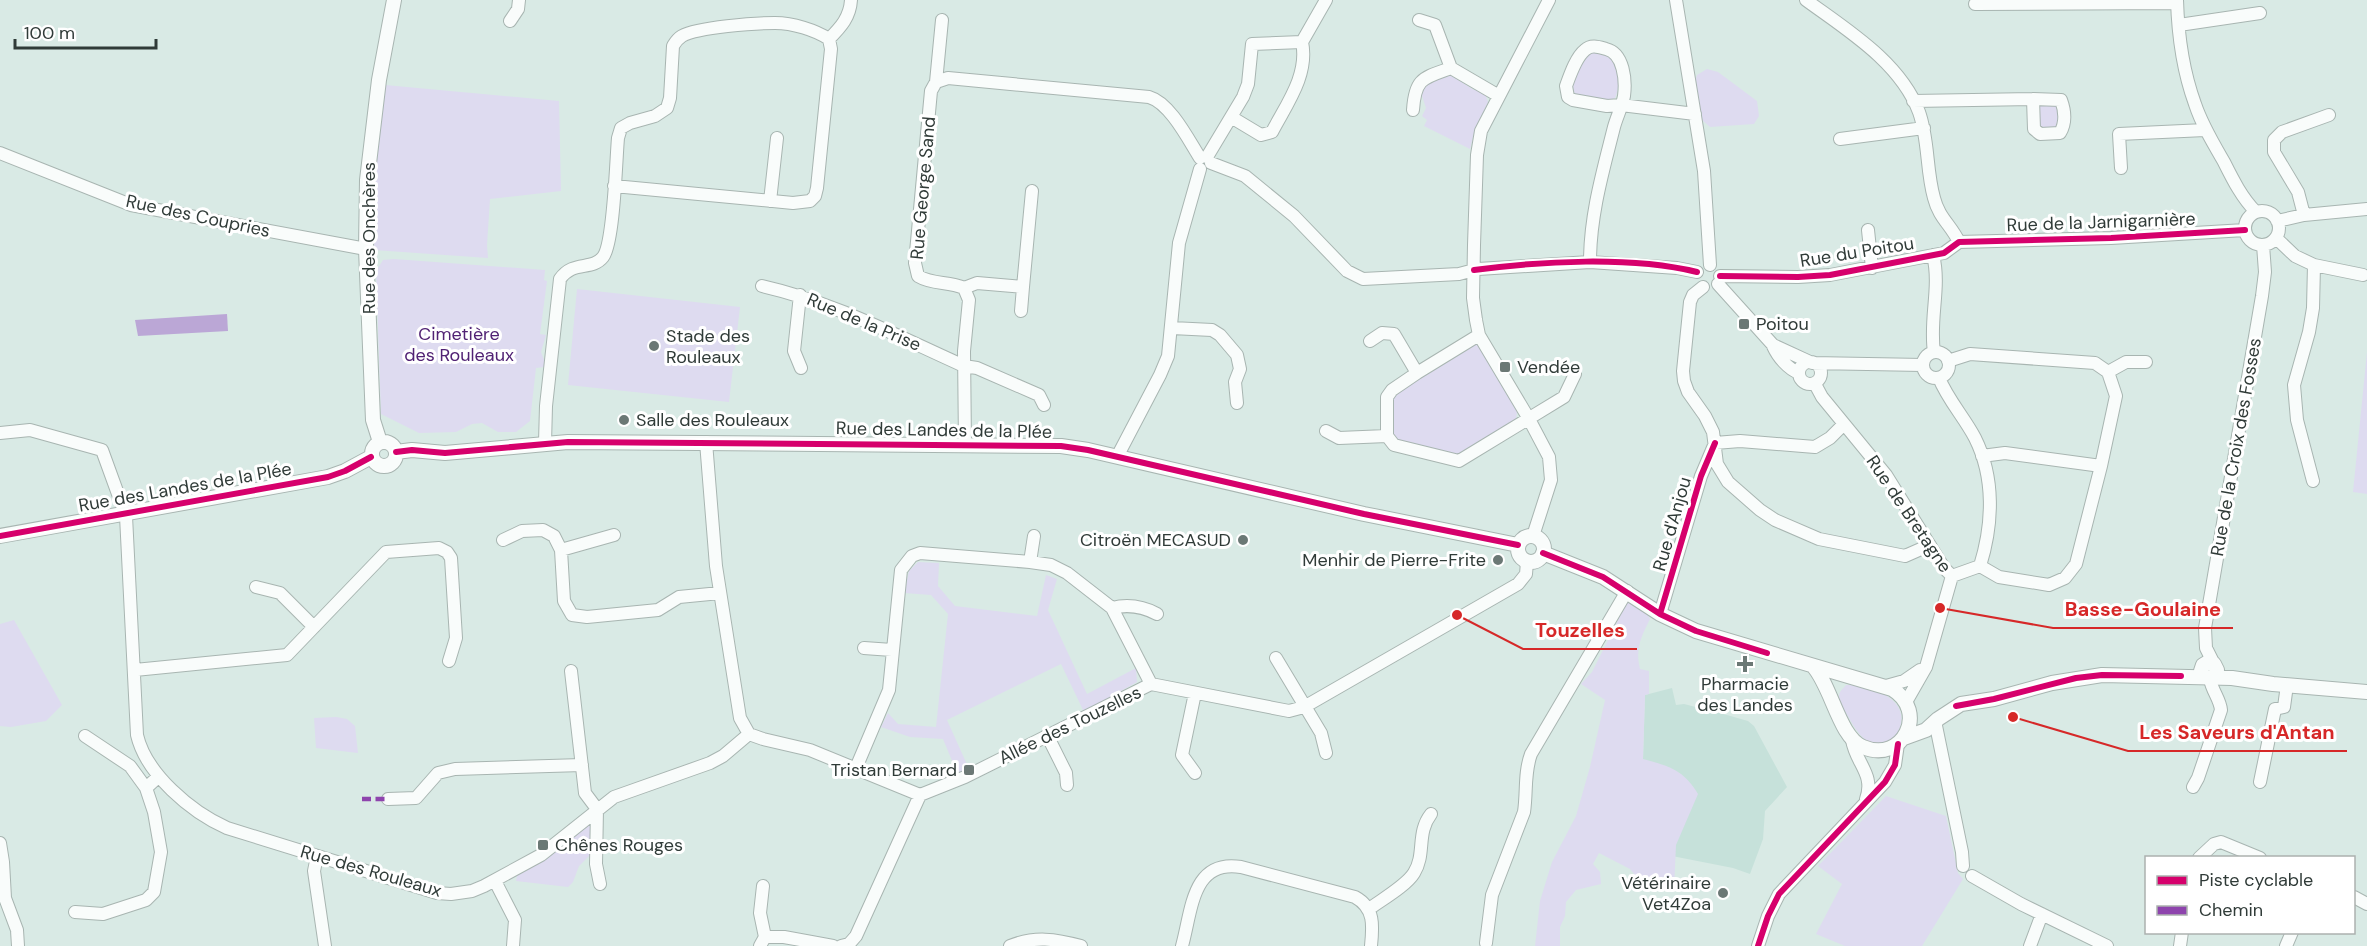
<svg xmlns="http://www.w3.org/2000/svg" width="2367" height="946" viewBox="0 0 2367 946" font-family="'DM Sans',sans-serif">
	<rect width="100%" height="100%" fill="#d9eae5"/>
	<path fill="#c6e1da" d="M1672,688L1676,705L1684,704L1727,715L1748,721L1754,726L1787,787L1765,811L1763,839L1750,874L1733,868L1672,856L1643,759L1645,695Z"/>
	<path fill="#dedbf0" d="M1596,51C1599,52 1603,52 1606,53C1619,59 1621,87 1615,98L1610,100L1576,95C1567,82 1581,66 1588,54Z
		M1707,69L1718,72L1757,101L1759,116L1754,124L1710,127L1701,119L1695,81L1697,75Z
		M1449,74L1474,90L1477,88L1484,91L1488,102L1474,133L1470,149L1424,126L1427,120L1422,116L1426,108L1421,93L1426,83Z
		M385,85L559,101L561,191L490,199L487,245L488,258L374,250L375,178Z
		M2056,103L2059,106V128L2039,129L2038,105Z
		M394,259L545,270L544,280L547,281L540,334L546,335L541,352L544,360V367L536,368L530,421L516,432H498L482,423L472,424L456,432L419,433L381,414L376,271L383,260Z
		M577,289L740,307L729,402L568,385Z
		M1477,343L1517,412L1516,419L1456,455L1397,442L1391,433L1389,397Z
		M2367,352V494L2353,492Z
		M918,562L939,563L938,586L955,606L1037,616L1046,575L1057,579L1048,610L1087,694L1136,668L1137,682L1084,712L1061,664L947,720L969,769L958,775L943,739L910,737L881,727L888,713L898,724L936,727L948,614L931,595L904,593L909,571Z
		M1627,602L1648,615L1650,619C1641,637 1635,649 1640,669L1649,671V694L1645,695L1643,759C1669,766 1684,770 1698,794L1676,845L1674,889L1646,888L1630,869L1599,853L1593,864L1600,872L1601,884L1576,890L1566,902L1565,916L1560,927V946H1535L1540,901L1552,862L1576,816L1590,767L1605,700L1581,684L1592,672Z
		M14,620L62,705L46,721L11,727L0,726V624Z
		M1846,685C1867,685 1906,696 1901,723C1900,729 1897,735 1892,739C1871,754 1858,734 1849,718C1846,712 1839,704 1839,697C1839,691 1843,689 1846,685Z
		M336,717L347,719L355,726L358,753L316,748L314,718Z
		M1886,796L1946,816L1958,873L1963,879L1922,946H1845L1816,934L1842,884L1818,866Z
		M587,822L592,826L590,855L579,866L573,882L568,887L516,881L518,871Z"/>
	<path fill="#bba7d6" d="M227,314L228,331L138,336L135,320Z"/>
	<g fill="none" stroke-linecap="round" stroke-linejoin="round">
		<g stroke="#a8b5b1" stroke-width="14">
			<path id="minor" d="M1676,0L1704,171L1710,265
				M1806,0C1847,30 1900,62 1919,112C1929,140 1926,170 1934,198C1939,218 1951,225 1959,242
				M2177,0C2178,35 2183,71 2195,104C2202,125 2213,143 2224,162C2233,180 2242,198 2256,212
				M1975,4L2177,3
				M1419,20L1435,25L1451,68L1499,96
				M510,21L518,9L519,0
				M2179,25L2260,13
				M829,39C841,27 850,17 851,0
				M936,82L942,20
				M1913,101L2033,99L2061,100C2065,111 2066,123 2060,133L2040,134L2034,129L2033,99
				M1413,110C1415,78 1423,78 1451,68
				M1231,117L1261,135L1272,132C1286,105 1309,75 1302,42
				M1840,139L1924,128
				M0,153L131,205L366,249
				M1207,157L1243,97L1248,84L1252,44L1302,42L1326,0
				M1211,163L1245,176L1294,216L1347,271L1363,279L1459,274L1478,269L1590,262L1677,268L1697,272
				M2121,168L2119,134L2205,130
				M770,201L777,138
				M2245 228a17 17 0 1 1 34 0a17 17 0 1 1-34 0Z
				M2304,215L2298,192L2274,152V140L2282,132L2329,115
				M2277,221L2304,215L2367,209
				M1868,230L1872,268
				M2276,238L2295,256L2314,265L2313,308L2309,332L2294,385L2297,420L2313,481
				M1959,242L2111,238L2245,230
				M1933,255C1941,287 1929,319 1934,352
				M1590,262C1590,215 1603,171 1614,127C1617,116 1622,107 1624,96C1626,81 1624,53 1606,49C1599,47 1591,44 1585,50C1576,57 1570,75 1566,86L1568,97L1573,100L1607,106L1621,105L1695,114
				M2314,265L2363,275
				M1720,276L1798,277L1830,275L1944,253L1959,242
				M1718,284L1773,345L1810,362
				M762,286C833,302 897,336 964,366L977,368L1039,395L1044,405
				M1703,287L1693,295L1690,302L1683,371L1684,381L1688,392L1705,416L1713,432L1717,464L1728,482L1760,510L1775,520L1819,539L1905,556L1930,545
				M964,288L977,283L1023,287L1032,191
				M800,295L794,351L801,368
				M1021,311L1023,287
				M1172,328L1212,330L1220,335L1237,355L1240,369L1235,382L1237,403
				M1479,335L1417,373L1392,390L1387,397V436L1394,445L1459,461L1564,397L1575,374
				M1370,341L1382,333L1394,334L1417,373
				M1773,346C1778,357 1788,369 1799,373
				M1923 365a13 13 0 1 1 26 0a13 13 0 1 1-26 0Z
				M1948,361L1970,354L2095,363L2108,372L2116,396L2101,466L2076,564L2065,578L2049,585L1999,577L1980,566L1952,576
				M1799 373a11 11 0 1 1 22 0a11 11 0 1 1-22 0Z
				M1812,363L1923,365
				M2108,372L2126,362H2146
				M1939,378C1948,400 1964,417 1975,438C1995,478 1993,524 1980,566
				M1815,384L1822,397L1886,475L1944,568L1952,576L1926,667L1906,702
				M1326,431L1339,438L1387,436
				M0,433L30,430L102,450L126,516L137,735C146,774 191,812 227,828L437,893L451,894L472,891L484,886L541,855L614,797L710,763L723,756L749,734
				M706,442L716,566L740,718L749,734
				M545,443L546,406L560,279C573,260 592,271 603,257C614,243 616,159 618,138L621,128L630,123L655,116L667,108L670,98L673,46C676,41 677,39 682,36C698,27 756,23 775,23C793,23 815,30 829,39L831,49L817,188L815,196L810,201L793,203L614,186
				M965,445L964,351L969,300L964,288C948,281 933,285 918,276L915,263L931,91L936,82L948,78L1149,97C1170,103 1188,139 1200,158
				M1982,456L2005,453L2101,466
				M1117,457L1160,375L1168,356L1179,243L1200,169
				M1533,536L1551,480L1549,457L1529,419L1479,335L1476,320L1473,298L1474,245L1477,155L1481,131L1549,0
				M503,540L522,531L543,530L554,536L561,550L564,601L572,615L587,617L658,610L679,597L720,593
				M561,550L614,535
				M1030,562L1034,536
				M256,587L280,593L314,627
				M1112,608C1128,604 1142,606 1157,614
				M1660,614L1701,476L1715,443L1740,441L1815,447L1830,438L1844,424
				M864,648L892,650
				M1276,658L1321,733L1326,753
				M2214,664L2206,648L2205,628L2262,296L2265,272L2263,245
				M135,670L287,655L386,552L439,548L447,552L451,558L456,638L449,661
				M571,671L585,793L597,809L596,864L600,884
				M1886,686L1904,681L1920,670
				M1195,693L1182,755L1195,773
				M1935,721L1962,852L1963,866
				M749,734L763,739L810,750L920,795
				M1047,735L1066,773L1067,785
				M85,736L130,766L146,788
				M1852,740C1856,764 1875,774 1866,799
				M856,768L889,690L901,570L912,556L920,553L1030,562L1051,565L1067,573L1112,608L1151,684
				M2260,782L2275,709L2284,707L2287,685
				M2193,787L2198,778L2221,710C2220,699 2212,691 2210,679
				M388,799L416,798L438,773L455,769L582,765
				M0,843L3,862
				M317,856L314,871L325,946
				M2199,858L2214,844L2221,842L2260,858
				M0,863L3,862L5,898L17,930L18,946
				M1972,876L2021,904L2107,946
				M495,881L515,920L513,946
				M763,886L760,913L765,937
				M2354,897L2367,904
				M1369,909C1381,900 1406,886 1414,873C1426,854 1416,833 1431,814
				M75,912L103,914L146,900L154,892L161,852L154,812L146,788L158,777
				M1486,943L1492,895L1524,812C1527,792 1524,773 1531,754L1627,591
				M760,946L765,937H784L833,946
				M841,946L849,944L856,936L920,795L965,777L1151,684L1289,711L1304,707L1518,584L1526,574L1527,562
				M1010,946C1034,936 1056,939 1081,946
				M1182,946C1192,910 1192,859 1241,867L1355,897C1375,908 1373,926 1371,946
				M1758,946L1768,916L1779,894L1885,782L1895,765L1898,744
				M2030,946L2042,914
				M2180,946L2182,932
				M2286,946L2292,932"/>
		</g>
		<g stroke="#a8b5b1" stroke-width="16">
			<path id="tertiary" d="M372 454a12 12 0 1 1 24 0a12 12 0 1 1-24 0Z
				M380,442L373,420L366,249L367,180L379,80L394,0
				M396,452L412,450L445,453L568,442L1061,446L1088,450L1364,514L1518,545
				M1518 549a13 13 0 1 1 26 0a13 13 0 1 1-26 0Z
				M0,536L328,477L345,471L371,457
				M1543,553L1603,577L1660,614L1696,631L1892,689C1929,711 1903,764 1863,747C1839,737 1832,687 1813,666
				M2201,671L2203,665L2208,662L2214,664L2217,670
				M1904,738L1926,730L1938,719L1961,704L1994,699L2052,683L2102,675L2232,678L2273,684L2367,692"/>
		</g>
		<use href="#minor" stroke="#f9fcfb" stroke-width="12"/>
		<use href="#tertiary" stroke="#f9fcfb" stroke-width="14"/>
		<path stroke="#8e44ad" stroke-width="4.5" stroke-dasharray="9 4.5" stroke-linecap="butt" d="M362,799H388"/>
		<g stroke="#fff" stroke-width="10">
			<path id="cycleway" d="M1474,270C1542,261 1630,256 1697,272
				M1720,276L1798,277L1830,275L1944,253L1959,242L2111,238L2245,230
				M396,452L412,450L445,453L568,442L1061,446L1088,450L1364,514L1518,545
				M0,536L328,477L345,471L371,457
				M1543,553L1603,577L1660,614L1696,631L1767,653
				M1660,614L1701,476L1715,443
				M1956,706L1994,699L2076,678L2102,675L2181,676
				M1758,946L1768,916L1779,894L1885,782L1895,765L1898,744"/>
		</g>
		<use href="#cycleway" stroke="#d6006c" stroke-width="6"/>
	</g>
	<g fill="#6b7875" stroke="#fff" stroke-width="2">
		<rect x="1738" y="318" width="12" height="12" rx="3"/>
		<circle cx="654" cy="346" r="6"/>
		<rect x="1499" y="361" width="12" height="12" rx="3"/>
		<circle cx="624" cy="420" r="6"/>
		<circle cx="1243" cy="540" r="6"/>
		<circle cx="1498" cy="560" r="6"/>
		<path d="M1742 655h6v6h6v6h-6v6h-6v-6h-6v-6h6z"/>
		<rect x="963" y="764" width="12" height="12" rx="3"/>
		<rect x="537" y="839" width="12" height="12" rx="3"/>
		<circle cx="1723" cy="893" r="6"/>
	</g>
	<g text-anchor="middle" stroke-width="6" stroke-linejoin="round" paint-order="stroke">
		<g font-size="18" fill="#303b38" stroke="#fff">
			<text transform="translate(923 188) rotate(-85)" y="6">Rue George Sand</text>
			<text transform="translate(198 216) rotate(12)" y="6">Rue des Coupries</text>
			<text transform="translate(2101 222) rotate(-2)" y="6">Rue de la Jarnigarnière</text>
			<text transform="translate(369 238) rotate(-90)" y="6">Rue des Onchères</text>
			<text transform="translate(1857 252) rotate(-9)" y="6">Rue du Poitou</text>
			<text transform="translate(864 322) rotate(23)" y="6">Rue de la Prise</text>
			<text transform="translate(944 430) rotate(1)" y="6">Rue des Landes de la Plée</text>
			<text transform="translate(2236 447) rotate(-80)" y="6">Rue de la Croix des Fosses</text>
			<text transform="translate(185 487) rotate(-10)" y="6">Rue des Landes de la Plée</text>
			<text transform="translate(1909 514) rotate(56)" y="6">Rue de Bretagne</text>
			<text transform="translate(1672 524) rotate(-74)" y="6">Rue d'Anjou</text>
			<text transform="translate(1070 725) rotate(-26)" y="6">Allée des Touzelles</text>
			<text transform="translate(371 871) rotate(16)" y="6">Rue des Rouleaux</text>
		</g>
		<g font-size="18" fill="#303b38" stroke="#fff" text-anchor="start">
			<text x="1756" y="330">Poitou</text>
			<text x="666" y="342">Stade des<tspan x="666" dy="21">Rouleaux</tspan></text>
			<text x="1517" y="373">Vendée</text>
			<text x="636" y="426">Salle des Rouleaux</text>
			<text x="1231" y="546" text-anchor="end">Citroën MECASUD</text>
			<text x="1486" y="566" text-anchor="end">Menhir de Pierre-Frite</text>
			<text x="1745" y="690" text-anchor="middle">Pharmacie<tspan x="1745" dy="21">des Landes</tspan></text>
			<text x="957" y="776" text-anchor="end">Tristan Bernard</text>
			<text x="555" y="851">Chênes Rouges</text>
			<text x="1711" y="889" text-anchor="end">Vétérinaire<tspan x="1711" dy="21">Vet4Zoa</tspan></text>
		</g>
		<g font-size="18" fill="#512274" stroke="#fff">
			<text x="459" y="340">Cimetière<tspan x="459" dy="21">des Rouleaux</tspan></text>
		</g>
	</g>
	<path fill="none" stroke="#d62828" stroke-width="2" d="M1940 608L2053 628H2233M1457 615L1523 649H1637M2013 717L2128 751H2347"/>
	<g fill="#d62828" stroke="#fff" stroke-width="2">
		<circle cx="1940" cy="608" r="6"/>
		<circle cx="1457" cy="615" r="6"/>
		<circle cx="2013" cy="717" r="6"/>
	</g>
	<g font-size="20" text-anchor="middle" font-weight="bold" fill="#d62828" stroke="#fff" stroke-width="6" stroke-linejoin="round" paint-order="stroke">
		<text x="2143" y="616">Basse-Goulaine</text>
		<text x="1580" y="637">Touzelles</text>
		<text x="2237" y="739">Les Saveurs d'Antan</text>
	</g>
	<rect x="2145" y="856" width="210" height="78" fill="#ffffff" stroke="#acb1af" stroke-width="1.5"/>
	<rect x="2157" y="876" width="30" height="9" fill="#d6006c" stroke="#acb1af" stroke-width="1.5"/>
	<text x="2199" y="886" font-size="18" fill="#303b38">Piste cyclable</text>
	<rect x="2157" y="906" width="30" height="9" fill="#8e44ad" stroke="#acb1af" stroke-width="1.5"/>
	<text x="2199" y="916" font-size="18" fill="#303b38">Chemin</text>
	<path d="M15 39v9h141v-9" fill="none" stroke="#303b38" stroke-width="3"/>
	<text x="24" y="39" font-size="18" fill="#303b38" stroke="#ffffff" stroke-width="4.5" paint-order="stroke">100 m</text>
</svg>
